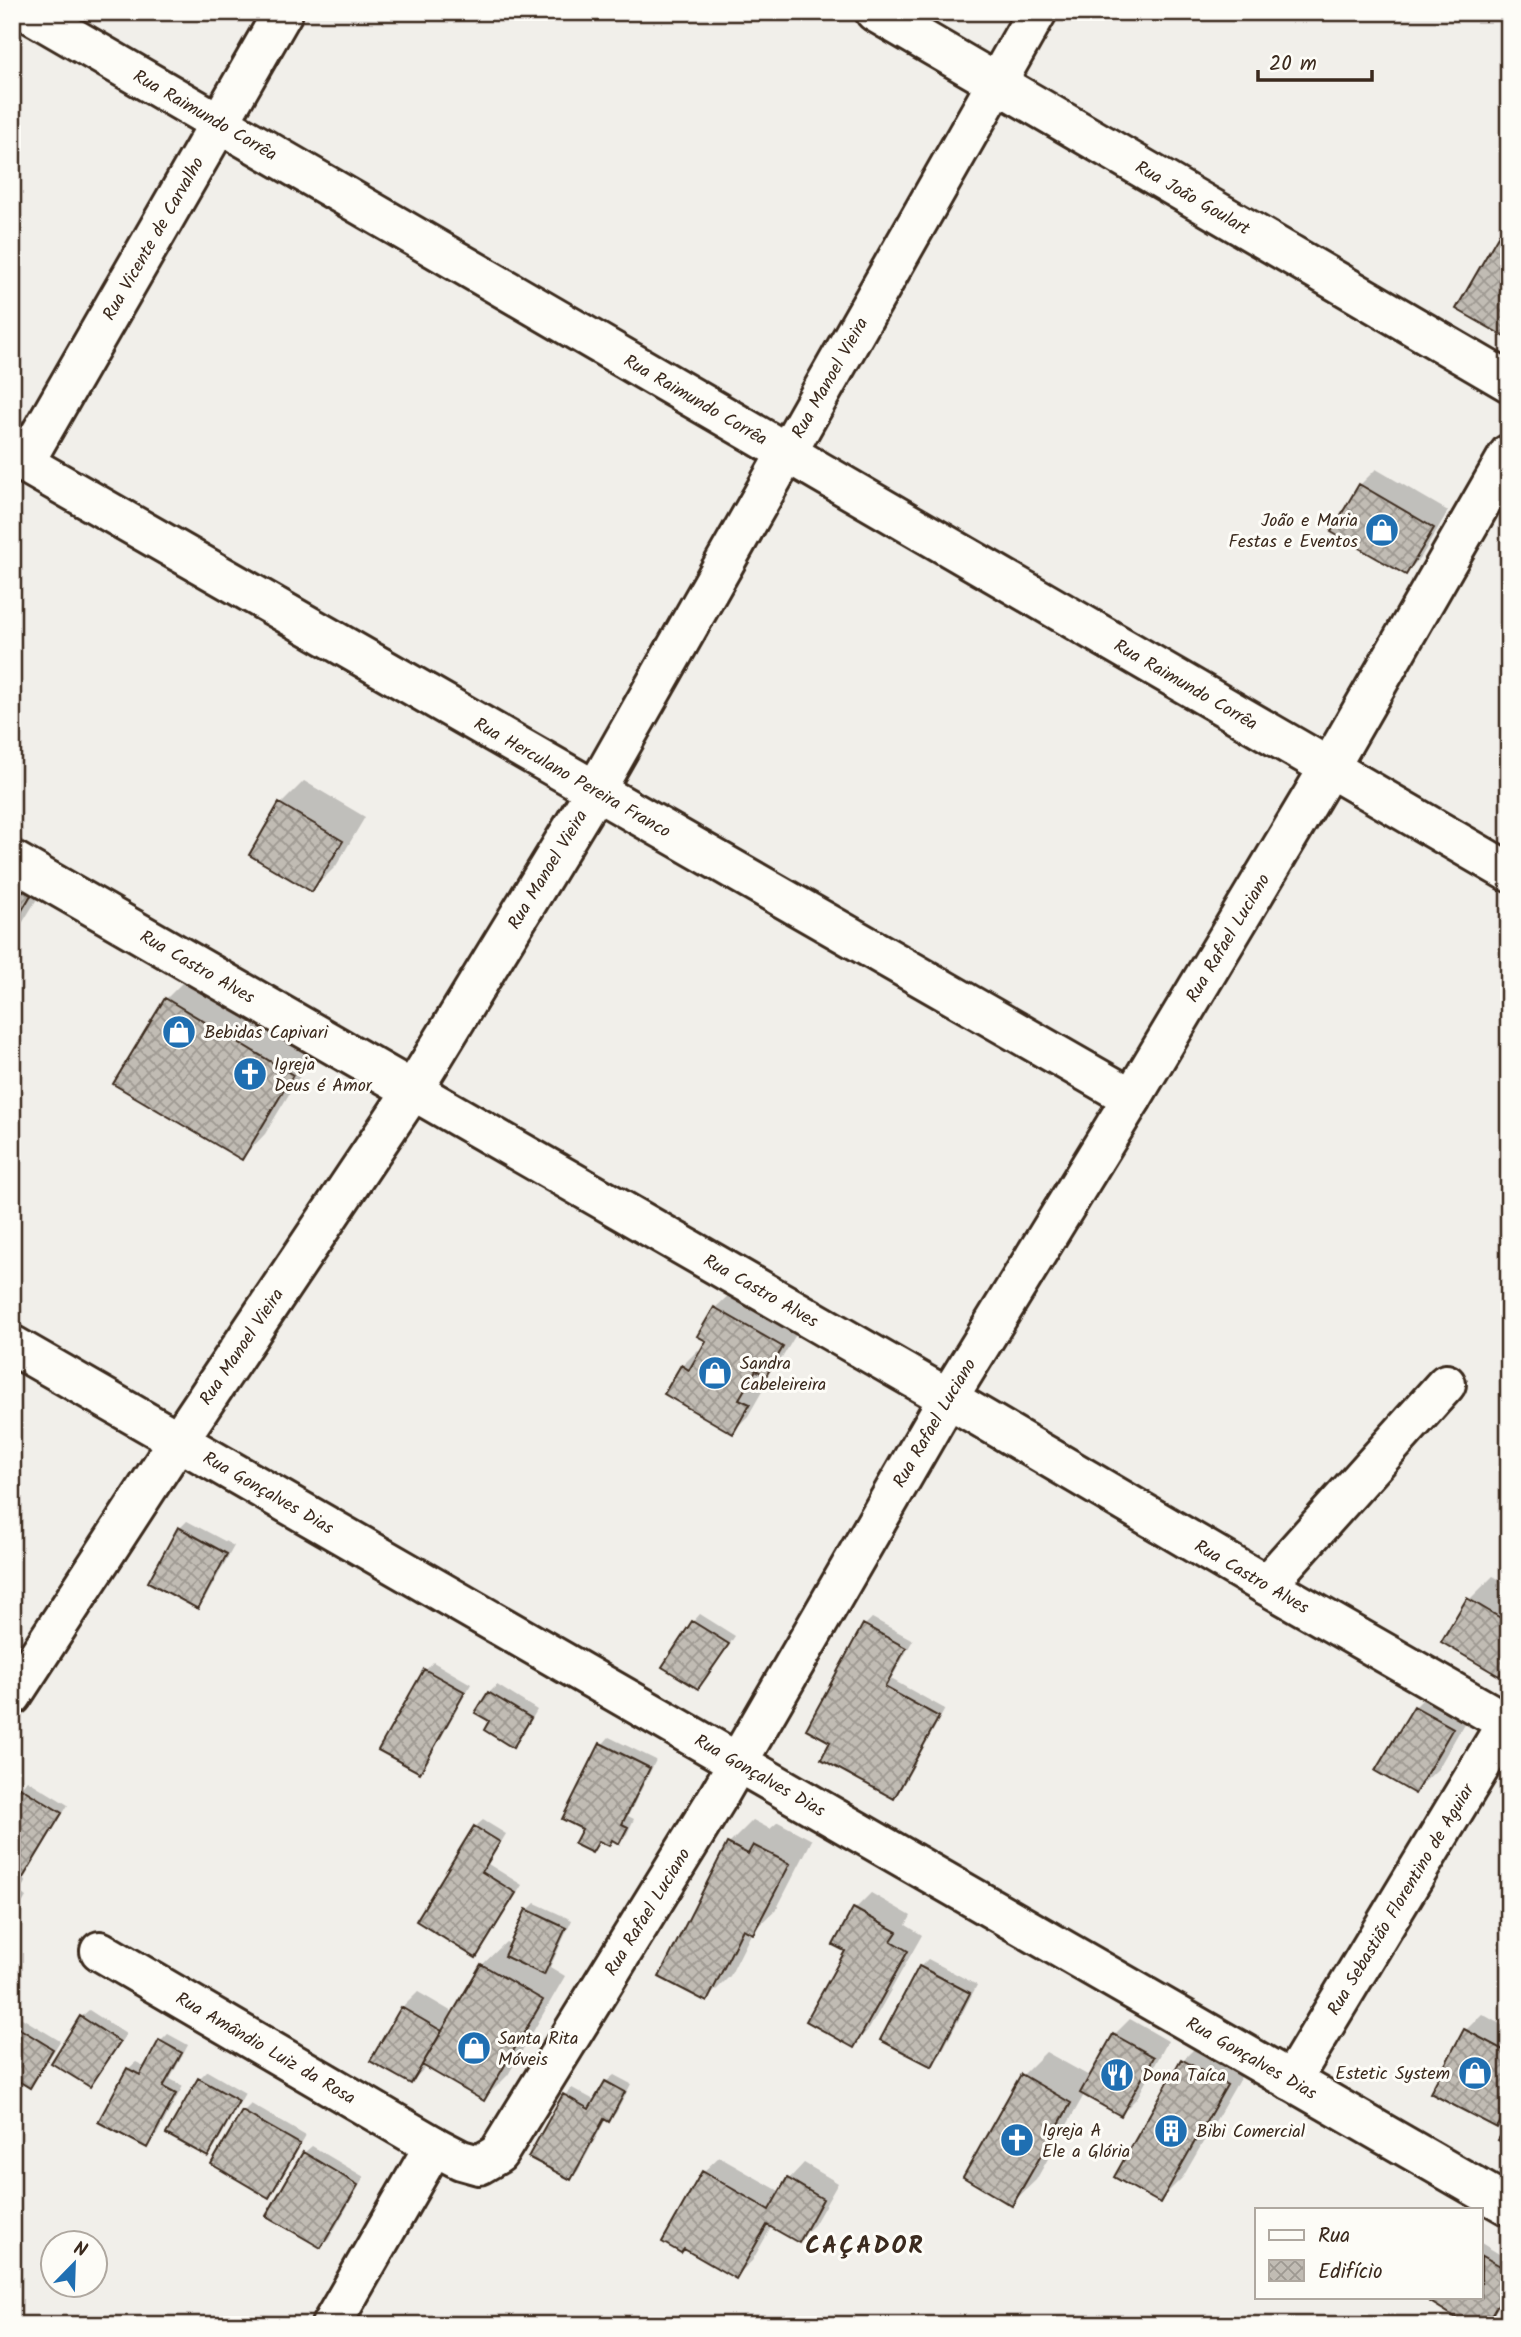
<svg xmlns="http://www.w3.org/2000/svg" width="1521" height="2337" viewBox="0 0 1521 2337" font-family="Kalam,sans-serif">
	<defs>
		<pattern id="building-cross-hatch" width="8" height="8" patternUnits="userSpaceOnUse" patternTransform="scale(1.75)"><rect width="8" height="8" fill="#c1bcb4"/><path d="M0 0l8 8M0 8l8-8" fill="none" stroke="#9e9992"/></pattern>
	</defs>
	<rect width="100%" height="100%" fill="#f1efea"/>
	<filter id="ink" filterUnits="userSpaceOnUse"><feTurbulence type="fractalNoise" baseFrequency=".0143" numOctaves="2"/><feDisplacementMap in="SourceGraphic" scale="14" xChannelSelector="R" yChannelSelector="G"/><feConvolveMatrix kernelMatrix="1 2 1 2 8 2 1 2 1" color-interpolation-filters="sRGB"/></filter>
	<g filter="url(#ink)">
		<path fill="#0003" d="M1509,227V337L1500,235Z
			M1376,469L1448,511L1421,557L1406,573L1360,485Z
			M304,781L365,817L336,866L312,890L280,805Z
			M12,846L54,871L12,940Z
			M190,975L315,1051L265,1134L242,1158L166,999Z
			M731,1293L798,1331L782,1358L766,1374L761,1371L754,1382L764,1388L748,1416L733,1431L682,1366L698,1350L701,1352L709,1340L715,1308Z
			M187,1521L234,1546L205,1599L197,1607L180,1528Z
			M1493,1576L1509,1585V1663L1499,1674L1469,1600Z
			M700,1614L735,1636L706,1679L698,1687L693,1622Z
			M872,1618L913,1640L891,1679L945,1709L901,1789L894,1797L833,1741L865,1625Z
			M433,1662L471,1684L427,1763L420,1771L381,1749L426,1670Z
			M1439,1683L1475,1704L1438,1769L1414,1792L1378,1770L1415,1707Z
			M497,1685L537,1710L520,1739L513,1746L492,1721L489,1693Z
			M609,1737L656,1760L628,1816L634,1819L627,1834L619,1842L614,1839L608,1844L601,1840L592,1851L584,1828L602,1745Z
			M27,1780L68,1805L23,1880L26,1881L19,1892L26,1897L12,1921V1799Z
			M483,1820L506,1834L488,1864L522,1885L483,1948L476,1956L475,1827Z
			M753,1820L770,1829L778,1822L812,1840L777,1908L752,1932L730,1976L706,2000L661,1976L729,1844Z
			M871,1893L911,1916L906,1925L922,1935L869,2029L853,2045L847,1950L855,1909Z
			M535,1903L572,1920L550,1967L565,1976L508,2075L484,2099L427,2066L411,2082L402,2008L418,1992L454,2013L482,1965L506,1942L512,1945L528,1910Z
			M928,1959L977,1985L939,2057L932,2065L920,1967Z
			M89,2010L126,2034L97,2078L90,2085L81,2017Z
			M12,2012L60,2041L37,2078L30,2085L12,2075Z
			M1482,2014L1509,2029V2114L1497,2126L1466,2030Z
			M1130,2019L1168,2041L1137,2098L1121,2114L1085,2093L1036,2180L1012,2203L1022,2076L1046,2052L1091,2077L1114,2035Z
			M168,2034L188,2045L170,2079L183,2086L155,2138L147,2145L128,2069L136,2062L146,2067L160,2042Z
			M1207,2036L1250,2061L1183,2177L1159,2201L1116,2176L1183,2060Z
			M207,2071L245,2093L215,2147L208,2155L169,2133L199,2079Z
			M614,2075L631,2084L616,2113L608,2120L606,2119L578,2171L570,2178L564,2096L572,2088L596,2101L606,2082Z
			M251,2104L306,2136L276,2188L269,2196L243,2112Z
			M312,2146L364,2177L329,2239L321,2246L304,2153Z
			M719,2157L781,2192L789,2179L804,2163L838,2183L814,2225L798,2240L772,2226L752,2261L736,2276L703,2172Z
			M1481,2243L1509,2260V2288L1487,2325H1472L1429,2300L1431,2297H1481Z"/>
		<path fill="url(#building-cross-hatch)" stroke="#3b2a1e" stroke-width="2" d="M1499,234L1509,239V339L1456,309Z
			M1359,484L1434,528L1406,575L1331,532Z
			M279,803L343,841L312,892L249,855Z
			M12,884L31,895L12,927Z
			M165,998L293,1075L242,1160L113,1084Z
			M714,1307L783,1347L766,1376L756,1370L739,1399L750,1404L733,1434L664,1394L681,1365L689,1370L706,1341L697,1336Z
			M178,1527L227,1554L198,1609L148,1582Z
			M1467,1598L1509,1623V1659L1499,1676L1441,1642Z
			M692,1621L729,1644L698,1689L662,1667Z
			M863,1624L906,1648L885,1687L939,1717L894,1799L821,1759L830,1742L806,1729Z
			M424,1669L465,1692L420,1773L378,1750Z
			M488,1692L531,1718L513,1748L484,1730L489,1721L475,1713Z
			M1414,1706L1453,1728L1415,1794L1375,1771Z
			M600,1743L650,1768L622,1824L628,1827L619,1844L612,1840L609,1846L599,1841L592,1853L574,1844L582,1829L562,1819Z
			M18,1786L62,1813L12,1896V1796Z
			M474,1826L500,1842L482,1872L516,1893L476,1958L416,1921Z
			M727,1843L748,1854L753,1845L790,1864L753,1934L743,1929L707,2002L659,1977Z
			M853,1908L897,1932L891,1941L908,1951L854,2048L806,2021L845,1951L833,1945Z
			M526,1909L566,1928L544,1975L504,1956Z
			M481,1964L543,2000L484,2101L422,2065Z
			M919,1966L970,1993L932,2067L880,2040Z
			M401,2007L442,2031L411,2084L370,2061Z
			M80,2016L120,2042L90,2087L51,2063Z
			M12,2024L53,2049L30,2088L12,2077Z
			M1464,2029L1509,2053V2106L1497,2128L1430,2093Z
			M1113,2034L1154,2057L1121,2116L1080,2093Z
			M159,2040L182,2053L163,2087L176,2094L147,2148L98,2122L127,2068L140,2075Z
			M1181,2059L1227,2085L1160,2203L1114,2177Z
			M1021,2074L1071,2103L1012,2206L963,2177Z
			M198,2078L239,2101L208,2157L166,2134Z
			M605,2081L625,2092L609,2122L604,2119L571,2180L528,2157L563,2094L589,2109Z
			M242,2111L300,2144L269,2198L211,2164Z
			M1509,2121V2146L1498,2140Z
			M303,2152L358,2185L321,2248L266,2216Z
			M702,2171L769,2210L787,2178L823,2199L799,2243L767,2225L736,2279L684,2249L681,2253L662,2242Z
			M1481,2255L1509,2271V2285L1486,2325H1468L1427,2300L1429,2297H1481Z
			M1509,2307V2325H1498Z"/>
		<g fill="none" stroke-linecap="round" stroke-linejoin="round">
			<g stroke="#3b2a1e" stroke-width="44">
				<g id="minor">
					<path id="s1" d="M28,12L1509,872"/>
					<path id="s2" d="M875,12L1509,382"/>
					<path id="s3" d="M12,456L1132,1098"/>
					<path id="s4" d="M24,463L283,12"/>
					<path id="s5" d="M12,860L948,1398L1266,1585L1509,1724"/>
					<path id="s6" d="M12,1345L1509,2206"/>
					<path d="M1266,1585L1446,1384"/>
					<path id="s7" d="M12,1696L178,1441L413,1090L595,791L1037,12"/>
					<path id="s8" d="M100,1951L434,2146"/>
					<path id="s9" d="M1291,2081L1509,1719"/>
					<path id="s10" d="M331,2325L434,2146L461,2160L479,2165L498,2154L716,1800L948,1398L1132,1098L1329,768L1509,454"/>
				</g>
			</g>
			<use href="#minor" stroke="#fdfcf7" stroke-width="38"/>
		</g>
	</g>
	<defs>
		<g id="shop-disc" transform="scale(1.75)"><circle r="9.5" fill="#1f6fb2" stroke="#fdfcf7"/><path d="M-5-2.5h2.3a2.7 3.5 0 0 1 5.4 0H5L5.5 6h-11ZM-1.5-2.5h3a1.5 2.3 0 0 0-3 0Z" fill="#fff"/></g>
		<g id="church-disc" transform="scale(1.75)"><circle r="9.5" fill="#1f6fb2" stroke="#fdfcf7"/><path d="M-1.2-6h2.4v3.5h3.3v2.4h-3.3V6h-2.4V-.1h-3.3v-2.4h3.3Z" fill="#fff"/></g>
		<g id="restaurant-disc" transform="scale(1.75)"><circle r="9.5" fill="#1f6fb2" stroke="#fdfcf7"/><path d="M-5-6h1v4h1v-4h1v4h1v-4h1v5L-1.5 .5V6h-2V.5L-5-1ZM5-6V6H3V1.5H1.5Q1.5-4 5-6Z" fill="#fff"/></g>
		<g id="building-disc" transform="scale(1.75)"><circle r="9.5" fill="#1f6fb2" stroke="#fdfcf7"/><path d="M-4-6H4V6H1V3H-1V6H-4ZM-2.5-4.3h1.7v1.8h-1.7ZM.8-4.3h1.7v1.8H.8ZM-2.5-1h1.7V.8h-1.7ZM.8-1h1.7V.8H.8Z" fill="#fff"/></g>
	</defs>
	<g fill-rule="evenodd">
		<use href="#shop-disc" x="1382" y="530"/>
		<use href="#shop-disc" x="179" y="1032"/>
		<use href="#church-disc" x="250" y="1074"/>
		<use href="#shop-disc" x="715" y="1373"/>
		<use href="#shop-disc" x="474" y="2048"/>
		<use href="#shop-disc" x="1475" y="2073"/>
		<use href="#restaurant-disc" x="1117" y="2075"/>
		<use href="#building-disc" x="1171" y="2131"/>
		<use href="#church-disc" x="1017" y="2140"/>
	</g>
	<g text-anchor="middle" stroke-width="6" stroke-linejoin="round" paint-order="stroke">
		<g font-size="18" fill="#3b2a1e" stroke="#fdfcf7">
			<text dy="6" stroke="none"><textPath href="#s1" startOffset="205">Rua Raimundo Corrêa</textPath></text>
			<text dy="6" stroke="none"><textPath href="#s2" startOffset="368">Rua João Goulart</textPath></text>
			<text dy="6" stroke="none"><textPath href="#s4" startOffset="259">Rua Vicente de Carvalho</textPath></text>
			<text dy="6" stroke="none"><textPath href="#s7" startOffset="1552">Rua Manoel Vieira</textPath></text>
			<text dy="6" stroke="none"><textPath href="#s1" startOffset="772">Rua Raimundo Corrêa</textPath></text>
			<text dy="6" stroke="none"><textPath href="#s1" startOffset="1339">Rua Raimundo Corrêa</textPath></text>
			<text dy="6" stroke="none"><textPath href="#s3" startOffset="646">Rua Herculano Pereira Franco</textPath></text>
			<text dy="6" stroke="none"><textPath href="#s7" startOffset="985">Rua Manoel Vieira</textPath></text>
			<text dy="6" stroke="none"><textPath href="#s10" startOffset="1696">Rua Rafael Luciano</textPath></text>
			<text dy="6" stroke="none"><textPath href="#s5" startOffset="214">Rua Castro Alves</textPath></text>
			<text dy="6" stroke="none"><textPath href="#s5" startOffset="864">Rua Castro Alves</textPath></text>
			<text dy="6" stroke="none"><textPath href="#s7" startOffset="418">Rua Manoel Vieira</textPath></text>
			<text dy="6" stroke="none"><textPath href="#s10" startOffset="1129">Rua Rafael Luciano</textPath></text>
			<text dy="6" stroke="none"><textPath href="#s6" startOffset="296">Rua Gonçalves Dias</textPath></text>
			<text dy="6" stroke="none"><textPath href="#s5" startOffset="1432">Rua Castro Alves</textPath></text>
			<text dy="6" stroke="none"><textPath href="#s6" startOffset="863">Rua Gonçalves Dias</textPath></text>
			<text dy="6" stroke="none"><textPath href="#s9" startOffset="212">Rua Sebastião Florentino de Aguiar</textPath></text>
			<text dy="6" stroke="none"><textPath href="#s10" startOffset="562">Rua Rafael Luciano</textPath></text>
			<text dy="6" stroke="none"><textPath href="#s8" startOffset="192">Rua Amândio Luiz da Rosa</textPath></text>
			<text dy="6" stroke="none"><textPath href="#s6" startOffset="1430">Rua Gonçalves Dias</textPath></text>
		</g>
		<g font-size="18" fill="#3b2a1e" stroke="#fdfcf7" text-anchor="start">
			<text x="1358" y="526" text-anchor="end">João e Maria<tspan x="1358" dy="21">Festas e Eventos</tspan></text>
			<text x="204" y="1038">Bebidas Capivari</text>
			<text x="274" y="1070">Igreja<tspan x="274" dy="21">Deus é Amor</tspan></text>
			<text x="740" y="1369">Sandra<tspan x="740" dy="21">Cabeleireira</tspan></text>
			<text x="498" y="2044">Santa Rita<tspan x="498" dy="21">Móveis</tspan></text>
			<text x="1450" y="2079" text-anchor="end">Estetic System</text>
			<text x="1142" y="2081">Dona Taíca</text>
			<text x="1042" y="2136">Igreja A<tspan x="1042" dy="21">Ele a Glória</tspan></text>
			<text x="1196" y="2137">Bibi Comercial</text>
		</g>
		<g font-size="24" font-weight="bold" letter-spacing="2" fill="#3b2a1e" stroke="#fdfcf7">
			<text x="865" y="2253">CAÇADOR</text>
		</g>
	</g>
	<rect width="1521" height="2337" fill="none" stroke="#fdfcf7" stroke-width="42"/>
	<rect x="21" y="21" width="1479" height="2295" fill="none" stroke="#3b2a1e" stroke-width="2.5" filter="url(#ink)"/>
	<rect x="1255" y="2208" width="228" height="91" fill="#fdfcf7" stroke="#afa8a0" stroke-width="2"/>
	<rect x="1269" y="2230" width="35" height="10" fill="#fdfcf7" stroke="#afa8a0" stroke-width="2"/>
	<text x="1318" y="2242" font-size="21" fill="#3b2a1e">Rua</text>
	<rect x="1269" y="2260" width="35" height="21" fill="url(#building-cross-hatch)" stroke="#afa8a0" stroke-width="2"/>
	<text x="1318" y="2278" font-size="21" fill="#3b2a1e">Edifício</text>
	<g transform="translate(74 2264) rotate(23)"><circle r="33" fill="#fdfcf7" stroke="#afa8a0" stroke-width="2"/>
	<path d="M0-5L12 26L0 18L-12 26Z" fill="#1f6fb2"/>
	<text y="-10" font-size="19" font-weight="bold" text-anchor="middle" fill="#3b2a1e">N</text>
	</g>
	<path d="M1258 70v10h114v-10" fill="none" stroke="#3b2a1e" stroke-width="3.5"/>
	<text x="1269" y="70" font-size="21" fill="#3b2a1e" stroke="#fdfcf7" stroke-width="5" paint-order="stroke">20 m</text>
</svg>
